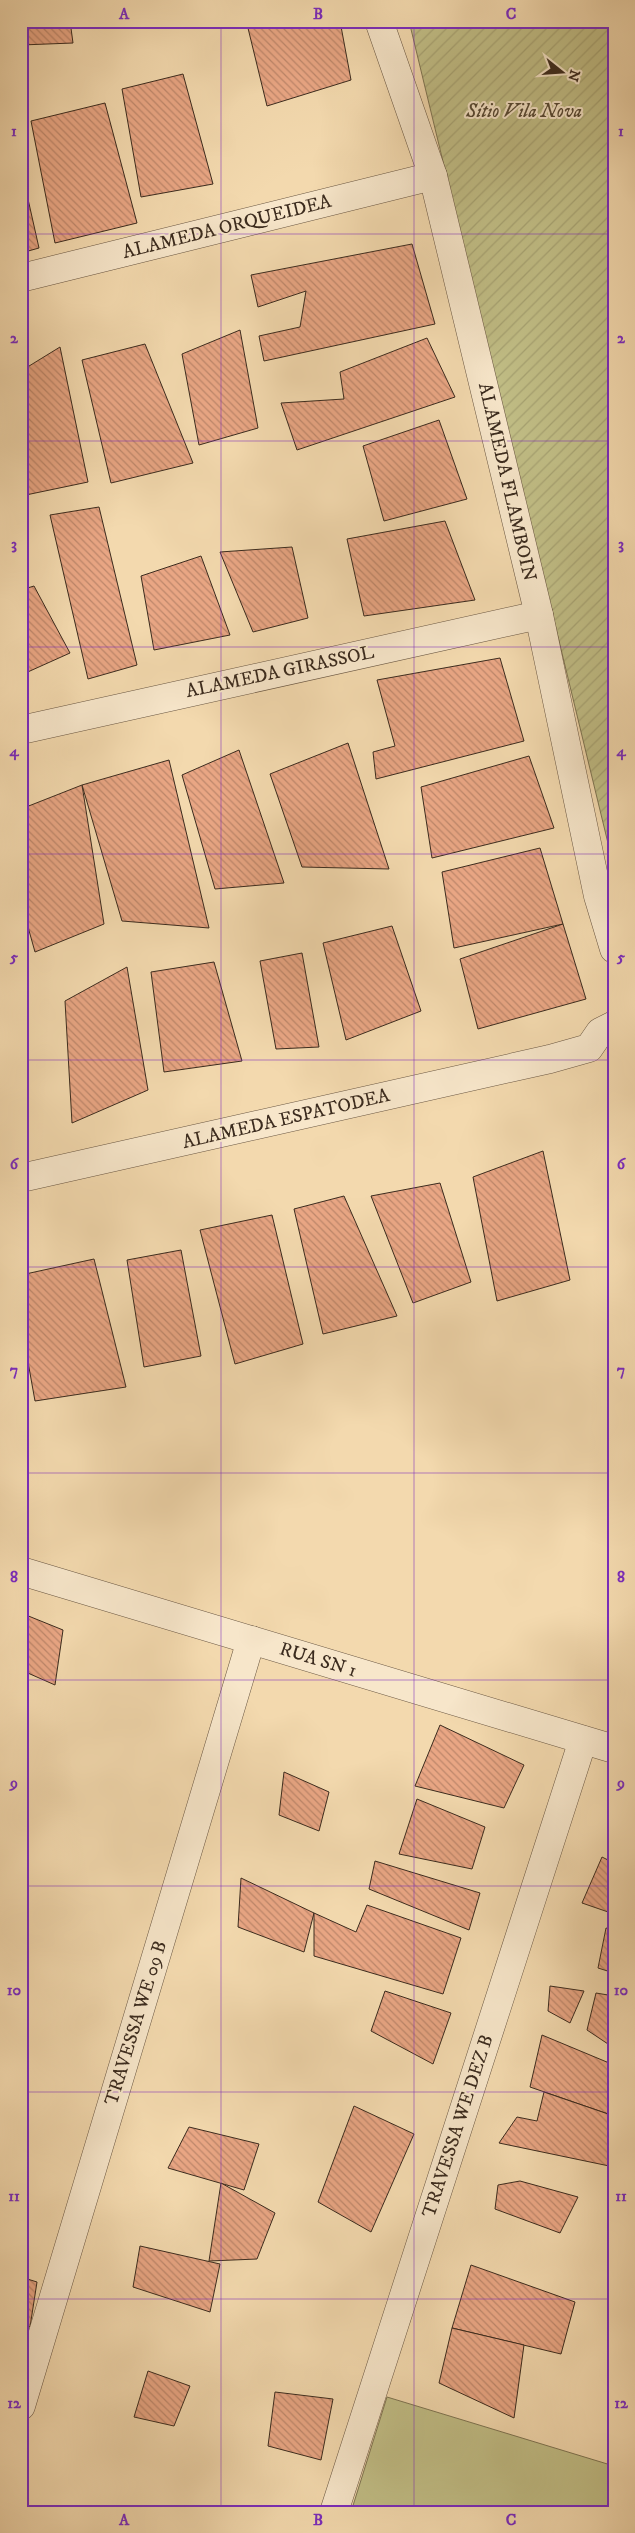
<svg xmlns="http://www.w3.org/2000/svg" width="635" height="2533" viewBox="0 0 635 2533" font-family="'IM FELL DW Pica',serif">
  <defs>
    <pattern id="garden-furrows" width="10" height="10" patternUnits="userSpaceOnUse" patternTransform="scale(1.25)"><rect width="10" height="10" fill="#c1be86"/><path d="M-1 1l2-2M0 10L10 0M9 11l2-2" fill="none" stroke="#a7a373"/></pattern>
    <pattern id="building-back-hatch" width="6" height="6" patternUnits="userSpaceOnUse" patternTransform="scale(1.25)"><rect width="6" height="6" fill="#e9a684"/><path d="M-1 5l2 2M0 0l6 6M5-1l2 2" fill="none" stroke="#be876b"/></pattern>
  </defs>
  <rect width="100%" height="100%" fill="#f3d9ae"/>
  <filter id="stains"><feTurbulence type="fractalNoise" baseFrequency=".004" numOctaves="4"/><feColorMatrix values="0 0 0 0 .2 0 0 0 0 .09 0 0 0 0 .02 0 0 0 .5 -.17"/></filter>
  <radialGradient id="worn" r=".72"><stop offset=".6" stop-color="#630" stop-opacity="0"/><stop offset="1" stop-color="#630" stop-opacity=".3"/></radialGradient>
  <!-- park -->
  <path fill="#c1be86" stroke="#7e7452" d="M 387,2397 L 614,2466 L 614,2512 L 351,2512 Z"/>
  <!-- garden -->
  <path fill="url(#garden-furrows)" stroke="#7e7452" d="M 409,21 L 614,21 L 614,868 Z"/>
  <!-- building -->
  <g fill="url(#building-back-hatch)" stroke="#3b2b1e">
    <path d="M 21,21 L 70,21 L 73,43 L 21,45 Z"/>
    <path d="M 92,21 L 110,21 L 93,28 Z"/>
    <path d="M 256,21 L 340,21 L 351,80 L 267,106 L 247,24 Z"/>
    <path d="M 183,74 L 213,184 L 141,197 L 122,89 Z"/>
    <path d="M 105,103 L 137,223 L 55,243 L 31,121 Z"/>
    <path d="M 21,168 L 39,248 L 21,253 Z"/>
    <path d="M 412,244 L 435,324 L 264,361 L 259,336 L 300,327 L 306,291 L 258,307 L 251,275 Z"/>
    <path d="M 240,330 L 258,428 L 199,445 L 182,354 Z"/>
    <path d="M 427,338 L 455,397 L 297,450 L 281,403 L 344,399 L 340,372 Z"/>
    <path d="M 145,344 L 193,463 L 111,483 L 82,360 Z"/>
    <path d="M 60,347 L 88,482 L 21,496 L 21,371 Z"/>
    <path d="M 439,420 L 467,499 L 384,521 L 363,446 Z"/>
    <path d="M 99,507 L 137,665 L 88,679 L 50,515 Z"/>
    <path d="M 445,521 L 475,600 L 364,616 L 347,539 Z"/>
    <path d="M 292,547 L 308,618 L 253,632 L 220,552 Z"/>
    <path d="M 201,556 L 230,635 L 154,650 L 141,576 Z"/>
    <path d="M 34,586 L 70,653 L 21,675 L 21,590 Z"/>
    <path d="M 500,658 L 524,741 L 376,779 L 373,752 L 395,746 L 377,680 Z"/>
    <path d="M 348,743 L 389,869 L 302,867 L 270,774 Z"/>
    <path d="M 239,750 L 284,883 L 215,889 L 182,775 Z"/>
    <path d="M 529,756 L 554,828 L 432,858 L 421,787 Z"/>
    <path d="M 169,760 L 209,928 L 122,921 L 82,785 Z"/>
    <path d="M 82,785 L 104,924 L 35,952 L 21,902 L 21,809 Z"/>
    <path d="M 540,848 L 563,924 L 454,948 L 442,872 Z"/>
    <path d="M 563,924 L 586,999 L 478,1029 L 460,959 Z"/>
    <path d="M 392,926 L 421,1011 L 346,1040 L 323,943 Z"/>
    <path d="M 302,953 L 319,1047 L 276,1049 L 260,961 Z"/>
    <path d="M 214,962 L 242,1061 L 164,1072 L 151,972 Z"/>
    <path d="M 127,967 L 148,1090 L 72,1123 L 65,1001 Z"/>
    <path d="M 543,1151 L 570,1280 L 497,1301 L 473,1177 Z"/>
    <path d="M 440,1183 L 471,1282 L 413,1303 L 371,1196 Z"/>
    <path d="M 344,1196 L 397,1316 L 323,1334 L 294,1209 Z"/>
    <path d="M 272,1215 L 303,1344 L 235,1364 L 200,1230 Z"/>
    <path d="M 181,1250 L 201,1356 L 144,1367 L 127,1260 Z"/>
    <path d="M 94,1259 L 126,1387 L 35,1401 L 21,1323 L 21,1275 Z"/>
    <path d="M 21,1613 L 63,1630 L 55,1685 L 21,1670 Z"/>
    <path d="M 440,1725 L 524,1765 L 504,1808 L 415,1786 Z"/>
    <path d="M 284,1772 L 329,1792 L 319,1831 L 279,1815 Z"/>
    <path d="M 417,1799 L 485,1827 L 472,1869 L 399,1854 Z"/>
    <path d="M 602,1857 L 614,1863 L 614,1914 L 582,1903 Z"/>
    <path d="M 375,1861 L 480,1893 L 469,1930 L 369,1889 Z"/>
    <path d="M 241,1878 L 314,1913 L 304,1952 L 238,1927 Z"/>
    <path d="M 367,1905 L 461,1938 L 443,1994 L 314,1956 L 314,1913 L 356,1932 Z"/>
    <path d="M 606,1928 L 614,1930 L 614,1973 L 598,1968 Z"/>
    <path d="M 550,1986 L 584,1991 L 570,2023 L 548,2011 Z"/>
    <path d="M 385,1991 L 451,2013 L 433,2064 L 371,2031 Z"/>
    <path d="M 596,1993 L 614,1996 L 614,2048 L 587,2030 Z"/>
    <path d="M 542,2035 L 614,2065 L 614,2116 L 530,2087 Z"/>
    <path d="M 544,2092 L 614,2116 L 614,2167 L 499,2143 L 517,2117 L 537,2121 Z"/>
    <path d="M 354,2106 L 414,2134 L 371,2232 L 318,2202 Z"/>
    <path d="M 189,2127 L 259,2144 L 244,2190 L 168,2168 Z"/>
    <path d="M 520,2181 L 578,2197 L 560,2233 L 495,2209 L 498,2185 Z"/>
    <path d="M 221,2183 L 275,2213 L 257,2259 L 209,2261 Z"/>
    <path d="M 140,2246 L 220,2264 L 210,2312 L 133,2287 Z"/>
    <path d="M 471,2265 L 575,2302 L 561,2354 L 452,2328 Z"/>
    <path d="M 21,2277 L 37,2282 L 30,2327 L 21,2322 Z"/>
    <path d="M 452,2328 L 524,2345 L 514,2418 L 439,2383 Z"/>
    <path d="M 148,2371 L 190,2386 L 174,2426 L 134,2417 Z"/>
    <path d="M 275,2392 L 333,2399 L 321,2460 L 268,2446 Z"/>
  </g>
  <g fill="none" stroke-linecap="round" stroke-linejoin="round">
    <defs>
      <g id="minor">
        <path d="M 379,21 L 433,176 L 539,615 L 598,896 L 614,949"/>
        <path d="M 21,278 L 433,176"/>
        <path d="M 21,730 L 539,615"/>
        <path d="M 21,1178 L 550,1059 L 589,1048 L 600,1032 L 614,1025"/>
        <path d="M 21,1571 L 614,1749"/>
        <path d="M 21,2406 L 251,1640"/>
        <path d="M 334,2512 L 583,1740"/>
      </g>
    </defs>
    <!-- minor casing -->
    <use href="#minor" stroke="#695642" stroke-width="29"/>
    <!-- minor -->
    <use href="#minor" stroke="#f7e6ca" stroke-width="28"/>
  </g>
  <!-- grid -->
  <path fill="none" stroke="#7b2cbf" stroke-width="1" stroke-opacity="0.55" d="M 221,21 L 221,2512M 414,21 L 414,2512M 21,234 L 614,234M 21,441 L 614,441M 21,647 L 614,647M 21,854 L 614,854M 21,1060 L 614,1060M 21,1267 L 614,1267M 21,1473 L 614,1473M 21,1680 L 614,1680M 21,1886 L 614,1886M 21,2092 L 614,2092M 21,2299 L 614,2299"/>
  <g text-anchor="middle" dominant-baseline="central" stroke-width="4" stroke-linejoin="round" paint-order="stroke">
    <!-- park labels -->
    <g font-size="19" font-style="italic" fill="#564833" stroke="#f7e6ca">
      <text x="524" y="111">Sítio Vila Nova</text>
    </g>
    <!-- street labels -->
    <g font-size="19" fill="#3b2b1e" stroke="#f7e6ca">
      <text transform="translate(227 227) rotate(-14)">ALAMEDA ORQUEIDEA</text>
      <text transform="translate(507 482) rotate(77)">ALAMEDA FLAMBOIN</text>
      <text transform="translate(280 672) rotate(-12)">ALAMEDA GIRASSOL</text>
      <text transform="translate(286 1119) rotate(-13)">ALAMEDA ESPATODEA</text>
      <text transform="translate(318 1660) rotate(17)">RUA SN 1</text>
      <text transform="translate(136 2023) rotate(-73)">TRAVESSA WE 09 B</text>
      <text transform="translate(458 2126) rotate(-72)">TRAVESSA WE DEZ B</text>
    </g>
  </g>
  <!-- margin -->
  <rect width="635" height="2533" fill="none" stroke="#f3d9ae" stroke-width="55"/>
  <!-- north arrow -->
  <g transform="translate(562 72) rotate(107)" stroke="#f7e6ca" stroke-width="4" paint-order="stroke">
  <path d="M0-4L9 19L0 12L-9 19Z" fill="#3b2b1e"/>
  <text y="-8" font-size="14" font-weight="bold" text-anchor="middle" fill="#3b2b1e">N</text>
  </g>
  <rect x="28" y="28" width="580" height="2478" fill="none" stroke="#7b2cbf" stroke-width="2"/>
  <g font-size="16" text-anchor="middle" font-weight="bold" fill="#7b2cbf">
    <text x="124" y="19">A</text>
    <text x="318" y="19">B</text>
    <text x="511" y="19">C</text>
    <text x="14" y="136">1</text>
    <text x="621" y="136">1</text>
    <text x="14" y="343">2</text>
    <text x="621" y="343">2</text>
    <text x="14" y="549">3</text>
    <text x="621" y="549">3</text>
    <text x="14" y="756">4</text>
    <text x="621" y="756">4</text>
    <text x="14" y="962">5</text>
    <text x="621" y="962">5</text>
    <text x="14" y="1169">6</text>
    <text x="621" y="1169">6</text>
    <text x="14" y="1375">7</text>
    <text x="621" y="1375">7</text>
    <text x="14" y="1582">8</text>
    <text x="621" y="1582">8</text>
    <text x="14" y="1788">9</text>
    <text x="621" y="1788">9</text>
    <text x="14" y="1995">10</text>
    <text x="621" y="1995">10</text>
    <text x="14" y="2201">11</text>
    <text x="621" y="2201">11</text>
    <text x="14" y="2408">12</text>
    <text x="621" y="2408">12</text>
    <text x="124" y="2525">A</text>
    <text x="318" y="2525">B</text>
    <text x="511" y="2525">C</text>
  </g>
  <rect width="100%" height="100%" filter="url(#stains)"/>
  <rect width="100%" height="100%" fill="url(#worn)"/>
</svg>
